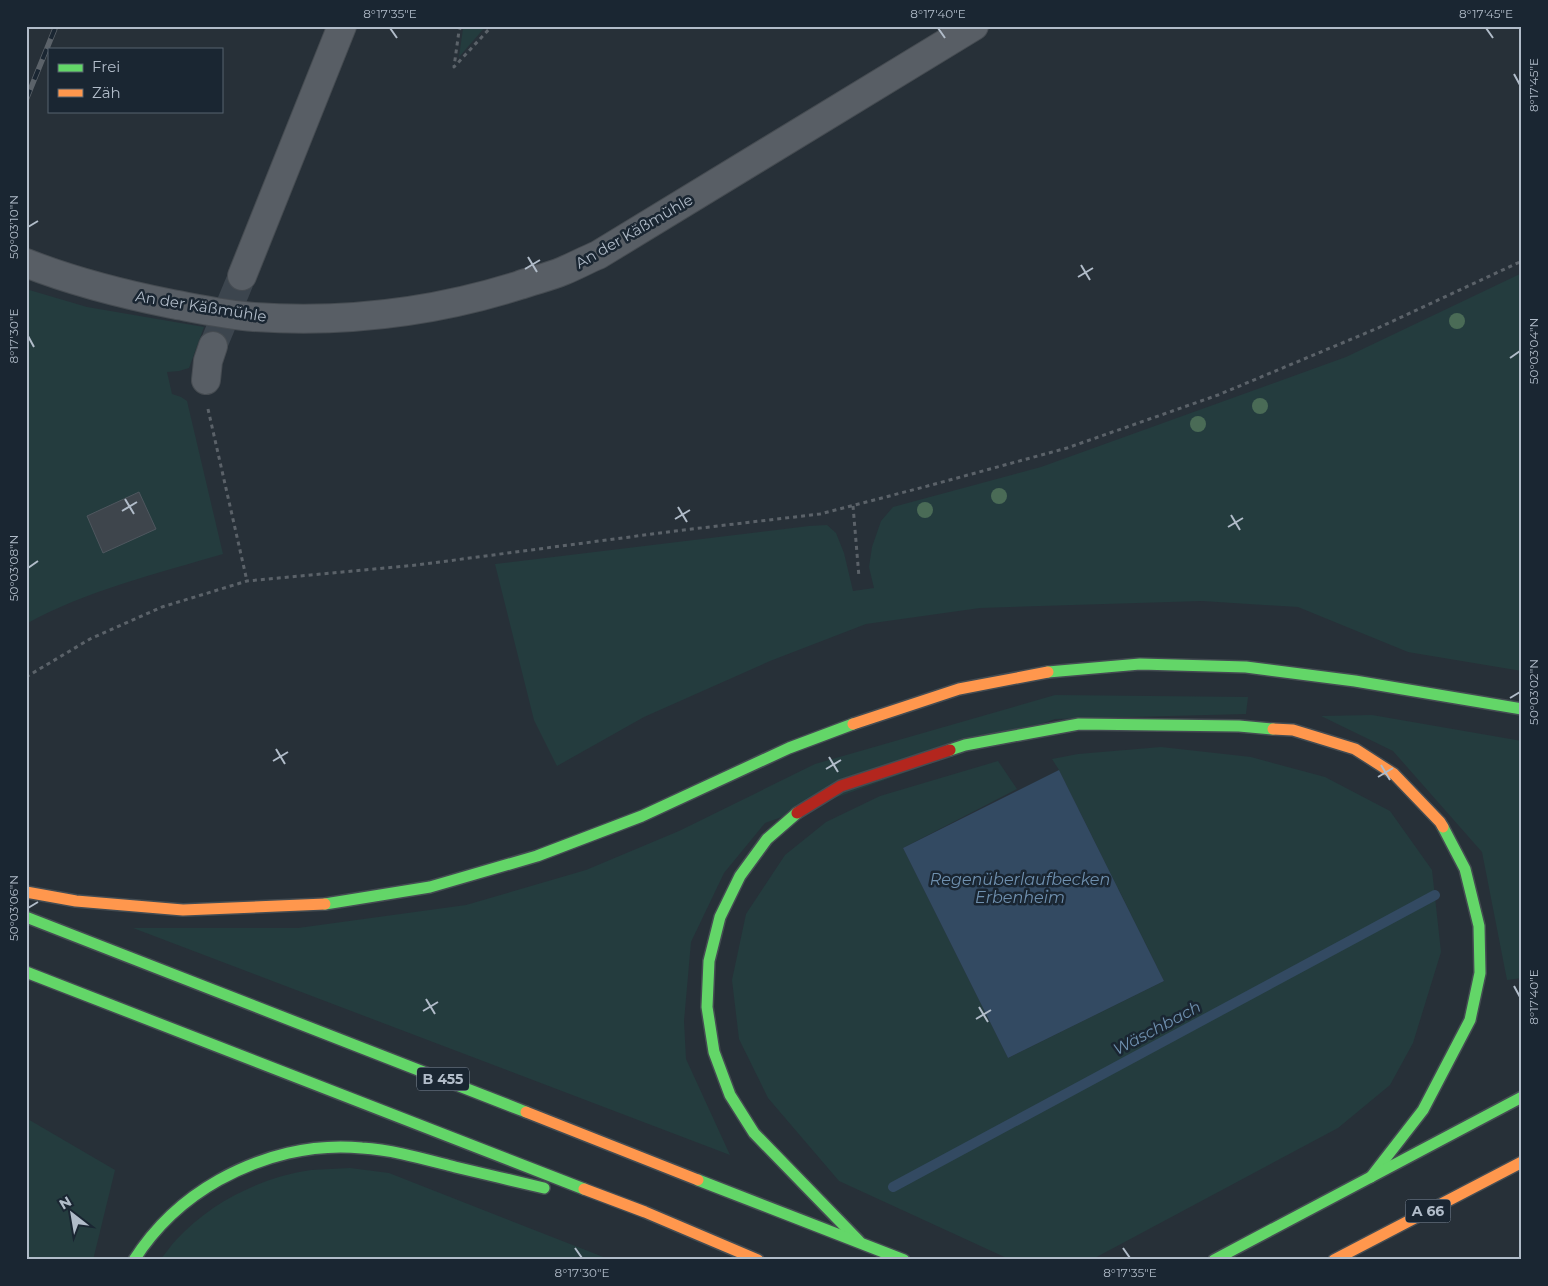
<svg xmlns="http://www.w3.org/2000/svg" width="1548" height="1286" viewBox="0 0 1548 1286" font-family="Montserrat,sans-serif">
  <rect width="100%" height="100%" fill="#273038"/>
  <!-- green -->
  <g fill="#243c3e">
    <path d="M 464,26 L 486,26 L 459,57 L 463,29 Z"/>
    <path d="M 1522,273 L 1522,671 L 1408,652 L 1298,607 L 1202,601 L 980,608 L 866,624 L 770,661 L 644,717 L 557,766 L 534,720 L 495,564 L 809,526 L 827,525 L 836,533 L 844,553 L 853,591 L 874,588 L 869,567 L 872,547 L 881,521 L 893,507 L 1041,467 L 1346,357 Z"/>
    <path d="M 26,289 L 87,307 L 204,327 L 189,368 L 179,371 L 167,372 L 172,394 L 181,397 L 187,401 L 223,554 C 159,573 85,591 26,624 Z"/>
    <path d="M 1055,695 L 1248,697 L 1246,714 L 1055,719 L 765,823 L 724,873 L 691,942 L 684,1021 L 686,1059 L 730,1155 L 133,928 L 298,928 L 466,905 L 586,870 L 679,831 L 815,764 Z"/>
    <path d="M 1372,715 L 1522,741 L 1522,978 L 1507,980 L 1482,852 L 1393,751 L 1321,716 Z"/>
    <path d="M 1161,747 L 1251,757 L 1325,777 L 1390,811 L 1432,870 L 1441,952 L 1413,1043 L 1390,1085 L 1338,1128 L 1091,1260 L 1011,1260 L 839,1181 L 768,1098 L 739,1039 L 732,980 L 746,914 L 785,855 L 826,822 L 880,796 L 998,761 L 1017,789 L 903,848 L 1008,1058 L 1164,981 L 1059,770 L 1052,759 L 1078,754 Z"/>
    <path d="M 26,1118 L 115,1170 L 93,1260 L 26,1260 Z"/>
    <path d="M 350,1168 L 389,1173 L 611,1260 L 160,1260 C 166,1253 171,1245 177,1239 C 211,1202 262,1177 311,1170 C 324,1169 337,1169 350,1168 Z"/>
  </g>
  <!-- water -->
  <path fill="#334a62" d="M 1059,770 L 1164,981 L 1008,1058 L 903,848 Z"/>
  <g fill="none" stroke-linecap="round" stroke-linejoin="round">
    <!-- stream -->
    <path stroke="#334a62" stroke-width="10" d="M 893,1187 L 1435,895"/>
  </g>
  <!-- building -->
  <path fill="#3e454c" stroke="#4f575f" d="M 139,492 L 156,529 L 103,553 L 87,516 Z"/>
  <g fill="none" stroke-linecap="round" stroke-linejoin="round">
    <!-- street-tunnel -->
    <path stroke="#3c454e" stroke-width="28" stroke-dasharray="28 14" stroke-linecap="butt" d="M 213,346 L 242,276"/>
    <defs>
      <g id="street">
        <path d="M 26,263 C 74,282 122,294 172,304 C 199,309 227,315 254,317 C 344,323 435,312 520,285 C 534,280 549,277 563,271 C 575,266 586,260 598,255 L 974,26"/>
        <path d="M 242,276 L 342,26"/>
        <path d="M 206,380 L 208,361 L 213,346"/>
      </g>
      <g id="fast">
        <path d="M 1048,672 L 1140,664 L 1246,667 L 1355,681 L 1522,709"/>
        <path d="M 950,750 L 965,745 L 1079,724 L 1239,726 L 1273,729"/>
        <path d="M 797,813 L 767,839 L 740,876 L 720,917 L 709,961 L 707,1007 L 714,1052 L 730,1095 L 754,1133 L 859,1241"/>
        <path d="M 325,904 L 430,887 L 537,856 L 642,816 L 789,748 L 853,724"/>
        <path d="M 26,917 L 526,1112"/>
        <path d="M 26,972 L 584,1189"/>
        <path d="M 1371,1177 L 1423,1110 L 1470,1020 L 1480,973 L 1479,926 L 1465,869 L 1443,827"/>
        <path d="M 698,1180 L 904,1260"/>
        <path d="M 134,1260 C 155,1227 185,1199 219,1180 C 262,1156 312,1143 362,1148 C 394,1150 424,1159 455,1167 C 485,1174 514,1181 544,1188"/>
        <path d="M 1214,1260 L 1522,1097"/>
      </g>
      <g id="slow">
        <path d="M 853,724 L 959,689 L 1048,672"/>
        <path d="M 1273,729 L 1293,730 L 1355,749 L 1394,774 L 1440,822 L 1443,827"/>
        <path d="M 26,892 L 76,901 L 183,910 L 325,904"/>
        <path d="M 526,1112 L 698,1180"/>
        <path d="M 584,1189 L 645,1212 L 758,1260"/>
        <path d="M 1334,1260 L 1522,1162"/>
      </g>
      <path id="jam" d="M 797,813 L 841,786 L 950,750"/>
    </defs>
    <!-- street casing -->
    <use href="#street" stroke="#464c52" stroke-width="30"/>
    <!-- fast casing -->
    <use href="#fast" stroke="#444c52" stroke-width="14"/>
    <!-- slow casing -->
    <use href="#slow" stroke="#444c52" stroke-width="14"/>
    <!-- jam casing -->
    <use href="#jam" stroke="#444c52" stroke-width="14"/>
    <!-- path -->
    <g stroke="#5b6269" stroke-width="3" stroke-dasharray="4 4" stroke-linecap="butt">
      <path d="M 461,26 L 459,31 L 454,67 L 492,26"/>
      <path d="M 208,409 L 247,581"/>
      <path d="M 853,506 L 859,577"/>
      <path d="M 26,677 L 90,639 L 162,607 L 247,581 L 417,565 L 675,531 L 820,514 L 924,487 L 1067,448 L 1218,395 L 1378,328 L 1522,261"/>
    </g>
    <!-- street -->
    <use href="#street" stroke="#585e65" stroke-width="28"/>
    <!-- fast -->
    <use href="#fast" stroke="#63d668" stroke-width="11"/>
    <!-- slow -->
    <use href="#slow" stroke="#ff974d" stroke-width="11"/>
    <!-- jam -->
    <use href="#jam" stroke="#b3261e" stroke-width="11"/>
    <defs>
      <path id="rail" d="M 26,100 L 56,26"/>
    </defs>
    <!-- rail casing -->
    <use href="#rail" stroke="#5b6269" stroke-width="5.5"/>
    <!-- rail -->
    <use href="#rail" stroke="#1a2632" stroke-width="4" stroke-dasharray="11" stroke-linecap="butt"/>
  </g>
  <!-- trees -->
  <g fill="#4a6b56">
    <circle cx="1457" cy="321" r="8"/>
    <circle cx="1260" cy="406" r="8"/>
    <circle cx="1198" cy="424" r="8"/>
    <circle cx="999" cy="496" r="8"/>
    <circle cx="925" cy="510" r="8"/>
  </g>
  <!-- ticks -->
  <path fill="none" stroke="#b1bcc9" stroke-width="2" d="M 390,28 L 397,38M 938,28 L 945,38M 1486,28 L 1493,38M 1514,74 L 1520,85M 28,227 L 38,221M 528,257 L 537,272M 1081,265 L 1090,280M 525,269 L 540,260M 1078,277 L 1093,268M 28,336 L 34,347M 1510,358 L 1520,351M 125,499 L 134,514M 678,507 L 687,522M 122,511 L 137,502M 1231,515 L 1240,530M 675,519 L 690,510M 1228,527 L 1243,518M 28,568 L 38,561M 1510,698 L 1520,692M 276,749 L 285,764M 829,757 L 838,772M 273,761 L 288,752M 1381,765 L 1390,780M 826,769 L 841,760M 1378,777 L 1393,768M 28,908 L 38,902M 1514,986 L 1520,997M 426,999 L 435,1014M 979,1007 L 988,1022M 423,1011 L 438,1002M 976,1019 L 991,1010M 575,1248 L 582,1258M 1123,1248 L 1130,1258"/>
  <g text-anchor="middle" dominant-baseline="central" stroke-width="5" stroke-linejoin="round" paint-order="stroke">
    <!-- shield labels -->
    <g fill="#1a2632" stroke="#848f9c" stroke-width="1">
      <rect x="417" y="1067.5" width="52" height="23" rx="4"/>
      <rect x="1405.5" y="1199.5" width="45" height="23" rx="4"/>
    </g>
    <g font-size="14" font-weight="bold" fill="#b1bcc9">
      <text x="443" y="1079">B 455</text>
      <text x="1428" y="1211">A 66</text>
    </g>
    <!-- street labels -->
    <g font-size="15" fill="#b1bcc9" stroke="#1a2632">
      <text transform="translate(634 231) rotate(-30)">An der Käßmühle</text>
      <text transform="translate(201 306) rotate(9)">An der Käßmühle</text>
    </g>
    <!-- water labels -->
    <g font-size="16" font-style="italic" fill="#6f90af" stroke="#1a2632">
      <text x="1020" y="879">Regenüberlaufbecken<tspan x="1020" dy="18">Erbenheim</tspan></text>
      <text transform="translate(1157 1028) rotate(-28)">Wäschbach</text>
    </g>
  </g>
  <!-- border -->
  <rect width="1548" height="1286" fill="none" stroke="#1a2632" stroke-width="55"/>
  <!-- legend -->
  <rect x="48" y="48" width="175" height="65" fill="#1a2632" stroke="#56626e"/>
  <rect x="58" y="64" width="25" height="8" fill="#63d668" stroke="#56626e"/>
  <text x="92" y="72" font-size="15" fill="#b1bcc9">Frei</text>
  <rect x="58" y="89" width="25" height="8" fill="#ff974d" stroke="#56626e"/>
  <text x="92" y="98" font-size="15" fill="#b1bcc9">Zäh</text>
  <!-- north arrow -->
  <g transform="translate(72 1214) rotate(329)" stroke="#1a2632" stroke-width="4" paint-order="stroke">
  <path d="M0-4L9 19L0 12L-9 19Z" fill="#b1bcc9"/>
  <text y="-8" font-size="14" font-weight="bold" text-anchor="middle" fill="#b1bcc9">N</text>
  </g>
  <rect x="28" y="28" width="1492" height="1230" fill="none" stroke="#b1bcc9" stroke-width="2"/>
  <g font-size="12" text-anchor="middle" fill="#b1bcc9">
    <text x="390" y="18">8°17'35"E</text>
    <text x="938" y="18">8°17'40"E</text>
    <text x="1486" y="18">8°17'45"E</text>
    <text transform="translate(1534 85) rotate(-90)" y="4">8°17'45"E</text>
    <text transform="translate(14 227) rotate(-90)" y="4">50°03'10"N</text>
    <text transform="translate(14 336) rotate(-90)" y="4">8°17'30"E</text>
    <text transform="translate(1534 351) rotate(-90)" y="4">50°03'04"N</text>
    <text transform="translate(14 568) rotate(-90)" y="4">50°03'08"N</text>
    <text transform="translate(1534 692) rotate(-90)" y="4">50°03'02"N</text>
    <text transform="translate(14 908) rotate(-90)" y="4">50°03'06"N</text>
    <text transform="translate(1534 997) rotate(-90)" y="4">8°17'40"E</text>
    <text x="582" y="1277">8°17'30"E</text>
    <text x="1130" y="1277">8°17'35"E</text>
  </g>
</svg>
